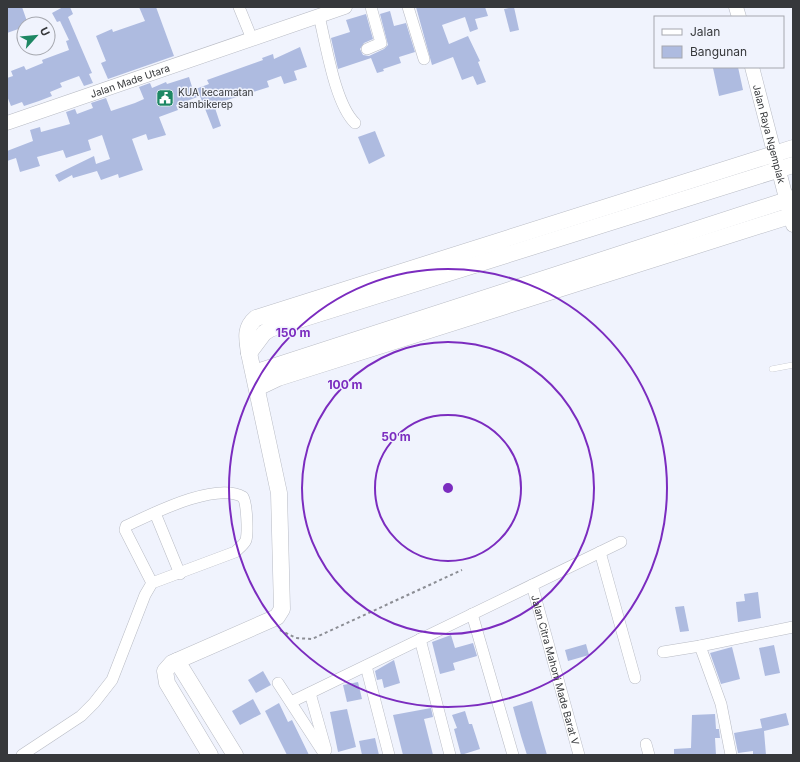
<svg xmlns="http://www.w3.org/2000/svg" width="800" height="762" viewBox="0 0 800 762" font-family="Inter,sans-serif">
  <rect width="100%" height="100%" fill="#f0f3fd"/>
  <!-- building -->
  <g fill="#aebbe0">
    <path d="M 7,7 L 22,7 L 28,24 L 24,24 L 24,27 L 7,33 Z"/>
    <path d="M 63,7 L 70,7 L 73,14 L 68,17 L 92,73 L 89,74 L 93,83 L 84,86 L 79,76 L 60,83 L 62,87 L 50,92 L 52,96 L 39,101 L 24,106 L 22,102 L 11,106 L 7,96 L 7,78 L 13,76 L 11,71 L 24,66 L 26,70 L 43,63 L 42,60 L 69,50 L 66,41 L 69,40 L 60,21 L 57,22 L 52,13 Z"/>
    <path d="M 139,7 L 156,7 L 174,56 L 108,79 L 101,63 L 106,61 L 96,36 L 112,29 L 113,32 L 145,21 Z"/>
    <path d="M 416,7 L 485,7 L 488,16 L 475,19 L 478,29 L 470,32 L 465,17 L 442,25 L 449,44 L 468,36 L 480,61 L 478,62 L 486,82 L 477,85 L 473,76 L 462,80 L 453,57 L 432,65 Z"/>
    <path d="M 514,7 L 519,30 L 510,32 L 504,9 Z"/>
    <path d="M 390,11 L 394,26 L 406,23 L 415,52 L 399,57 L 401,63 L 383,69 L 384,71 L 377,73 L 371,58 L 338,69 L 331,38 L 350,32 L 346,20 L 366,14 L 373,39 L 364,43 L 360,49 L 363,55 L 369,56 L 384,49 L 388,45 L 380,14 Z"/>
    <path d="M 300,47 L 307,67 L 294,71 L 297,80 L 284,84 L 281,76 L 267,81 L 269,87 L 224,101 L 225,105 L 215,108 L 221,126 L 213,129 L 200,96 L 176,105 L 178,110 L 159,117 L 166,135 L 148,140 L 146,134 L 132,139 L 143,170 L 119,178 L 118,174 L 101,180 L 97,171 L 73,178 L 72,175 L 59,182 L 55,175 L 94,156 L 96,164 L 110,159 L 102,135 L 88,140 L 91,150 L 66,158 L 63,150 L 37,157 L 40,166 L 20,172 L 16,158 L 7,161 L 7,151 L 33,141 L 30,130 L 40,127 L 41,132 L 70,124 L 66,112 L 75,109 L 77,114 L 93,108 L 91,103 L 106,98 L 111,111 L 135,103 L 144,99 L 139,87 L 150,83 L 152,88 L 166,82 L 167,84 L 189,77 L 193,90 L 209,84 L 207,80 L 263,60 L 262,58 L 273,54 L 274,59 Z"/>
    <path d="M 722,67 L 738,67 L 743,90 L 719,96 L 713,68 Z"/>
    <path d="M 375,131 L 385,156 L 369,164 L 358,137 Z"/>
    <path d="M 758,592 L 761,618 L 738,622 L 736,602 L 745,601 L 744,594 Z"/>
    <path d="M 684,606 L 689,631 L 680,632 L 675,607 Z"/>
    <path d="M 451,635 L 455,648 L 473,643 L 477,656 L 453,663 L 455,670 L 440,674 L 432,642 Z"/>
    <path d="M 586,644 L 589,655 L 568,661 L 565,650 Z"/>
    <path d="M 774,645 L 780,673 L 765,676 L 759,648 Z"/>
    <path d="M 732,647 L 740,679 L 721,684 L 710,653 Z"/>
    <path d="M 394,660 L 400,683 L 384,688 L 382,679 L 377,680 L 375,671 Z"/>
    <path d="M 263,671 L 271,685 L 256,693 L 248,680 Z"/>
    <path d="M 358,682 L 362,699 L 347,702 L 343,685 Z"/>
    <path d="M 253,699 L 261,714 L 240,725 L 232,711 Z"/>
    <path d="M 532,701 L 539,727 L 547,755 L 527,755 L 521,736 L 513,707 Z"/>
    <path d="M 279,703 L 288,722 L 292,720 L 309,755 L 287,755 L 265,711 Z"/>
    <path d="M 431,708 L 433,717 L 424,719 L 433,755 L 403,755 L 393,715 Z"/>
    <path d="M 347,709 L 356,747 L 338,752 L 330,712 Z"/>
    <path d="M 465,711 L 469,724 L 472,724 L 480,749 L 461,755 L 454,729 L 457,728 L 452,715 Z"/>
    <path d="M 786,713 L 789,725 L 764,731 L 766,755 L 753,755 L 753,751 L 738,753 L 734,733 L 762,728 L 760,719 Z"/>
    <path d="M 715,714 L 716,729 L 719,729 L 720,738 L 715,738 L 716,755 L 674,755 L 674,749 L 691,748 L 692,715 Z"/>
    <path d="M 375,738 L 379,755 L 362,755 L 359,741 Z"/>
  </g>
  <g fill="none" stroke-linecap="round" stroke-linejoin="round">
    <defs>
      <path id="service" d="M 772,369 L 793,365"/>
      <g id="minor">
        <path d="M 239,7 L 252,39"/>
        <path d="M 408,7 L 424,59"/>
        <path d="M 319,16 C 326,44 335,104 355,123"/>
        <path d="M 367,49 L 381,43 L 371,7"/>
        <path d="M 155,513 L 180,574"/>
        <path d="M 600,552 L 635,678"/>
        <path id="s1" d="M 532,585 L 579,755"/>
        <path d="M 472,614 L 513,755"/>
        <path d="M 420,639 L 450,755"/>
        <path d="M 700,646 L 721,704 L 731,755"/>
        <path d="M 663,652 L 700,646 L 793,627"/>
        <path d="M 366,666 L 389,755"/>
        <path d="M 278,683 L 325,755"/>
        <path d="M 310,693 L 326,750"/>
        <path d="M 291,702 L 621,542"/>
        <path d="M 646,744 L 649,755"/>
        <path d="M 22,755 L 81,716 L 94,703 L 112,680 L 145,595 L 152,583 L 235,552 C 238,549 244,545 246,540 C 248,532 247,504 243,497 C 216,481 152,514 126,526 L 125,530 L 152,583"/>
      </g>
      <g id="tertiary">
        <path d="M 736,7 L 739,17"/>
        <path id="s2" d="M 752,67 L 793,225"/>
        <path id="s3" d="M 7,123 L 345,7"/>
      </g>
      <g id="secondary">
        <path d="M 249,353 L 264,333 L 270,329 L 793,165"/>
        <path d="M 254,373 L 793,198"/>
        <path d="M 257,388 L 278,378 L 793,215"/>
        <path d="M 177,661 L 235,755"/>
        <path d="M 210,755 L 167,683 L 165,671 L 172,663 L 277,617 L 282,609 L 279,493 L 249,353 C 247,339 244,328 256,318 L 793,148"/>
      </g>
    </defs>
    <!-- service casing -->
    <use href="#service" stroke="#b8bbc4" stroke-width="6"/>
    <!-- minor casing -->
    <use href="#minor" stroke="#b8bbc4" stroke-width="12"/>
    <!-- tertiary casing -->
    <use href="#tertiary" stroke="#b8bbc4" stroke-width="15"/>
    <!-- secondary casing -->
    <use href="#secondary" stroke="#b8bbc4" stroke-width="17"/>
    <!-- path -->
    <path stroke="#8c8e95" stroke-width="2" stroke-dasharray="3 3" stroke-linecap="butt" d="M 280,630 L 296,638 L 312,639 L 462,570"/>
    <!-- service -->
    <use href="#service" stroke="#fff" stroke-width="5.5"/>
    <!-- minor -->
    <use href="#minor" stroke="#fff" stroke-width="11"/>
    <!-- tertiary -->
    <use href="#tertiary" stroke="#fff" stroke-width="14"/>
    <!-- secondary -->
    <use href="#secondary" stroke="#fff" stroke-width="16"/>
  </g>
  <!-- distance rings -->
  <g fill="none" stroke="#7b2cbf" stroke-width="2">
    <circle cx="448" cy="488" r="73"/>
    <circle cx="448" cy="488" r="146"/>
    <circle cx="448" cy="488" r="219"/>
  </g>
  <!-- icons -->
  <defs>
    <symbol id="civic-square" viewBox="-11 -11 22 22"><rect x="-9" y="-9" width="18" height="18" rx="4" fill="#1d8763" stroke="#f0f3fd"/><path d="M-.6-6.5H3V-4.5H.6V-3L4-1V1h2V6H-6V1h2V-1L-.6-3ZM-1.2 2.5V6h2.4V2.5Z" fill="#fff"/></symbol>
  </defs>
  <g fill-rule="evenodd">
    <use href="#civic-square" x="155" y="88" width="20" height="20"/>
  </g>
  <g text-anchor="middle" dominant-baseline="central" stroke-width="3" stroke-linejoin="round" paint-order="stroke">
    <!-- street labels -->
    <g font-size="10" fill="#36383b" stroke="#f0f3fd">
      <text stroke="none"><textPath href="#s3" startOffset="130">Jalan Made Utara</textPath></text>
      <text stroke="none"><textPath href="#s2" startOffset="69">Jalan Raya Ngemplak</textPath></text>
      <text stroke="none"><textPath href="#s1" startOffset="88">Jalan Citra Mahoni Made Barat V</textPath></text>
    </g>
    <!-- poi labels -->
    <g font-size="10" fill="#36383b" stroke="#f0f3fd" text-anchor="start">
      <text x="178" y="92">KUA kecamatan<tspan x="178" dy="12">sambikerep</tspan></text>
    </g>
  </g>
  <circle cx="448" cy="488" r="6" fill="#7b2cbf" stroke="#f0f3fd" stroke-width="2"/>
  <g font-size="12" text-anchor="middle" font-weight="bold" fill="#7b2cbf" stroke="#f0f3fd" stroke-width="3" stroke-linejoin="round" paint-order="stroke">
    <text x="293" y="337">150 m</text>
    <text x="345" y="389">100 m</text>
    <text x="396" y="441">50 m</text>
  </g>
  <!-- border -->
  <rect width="800" height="762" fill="none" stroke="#36383b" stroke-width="16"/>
  <!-- legend -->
  <rect x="654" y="16" width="130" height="52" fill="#f0f3fd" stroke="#a6a8af"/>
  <rect x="662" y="29" width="20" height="6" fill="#ffffff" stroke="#a6a8af"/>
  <text x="690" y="36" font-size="12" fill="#36383b">Jalan</text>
  <rect x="662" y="46" width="20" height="12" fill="#aebbe0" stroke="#a6a8af"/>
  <text x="690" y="56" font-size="12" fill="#36383b">Bangunan</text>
  <!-- north arrow -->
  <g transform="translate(36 36) rotate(63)"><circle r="19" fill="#f0f3fd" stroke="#a6a8af"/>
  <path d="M0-3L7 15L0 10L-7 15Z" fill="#1d8763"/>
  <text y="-6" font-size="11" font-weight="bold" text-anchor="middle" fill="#36383b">U</text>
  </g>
</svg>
